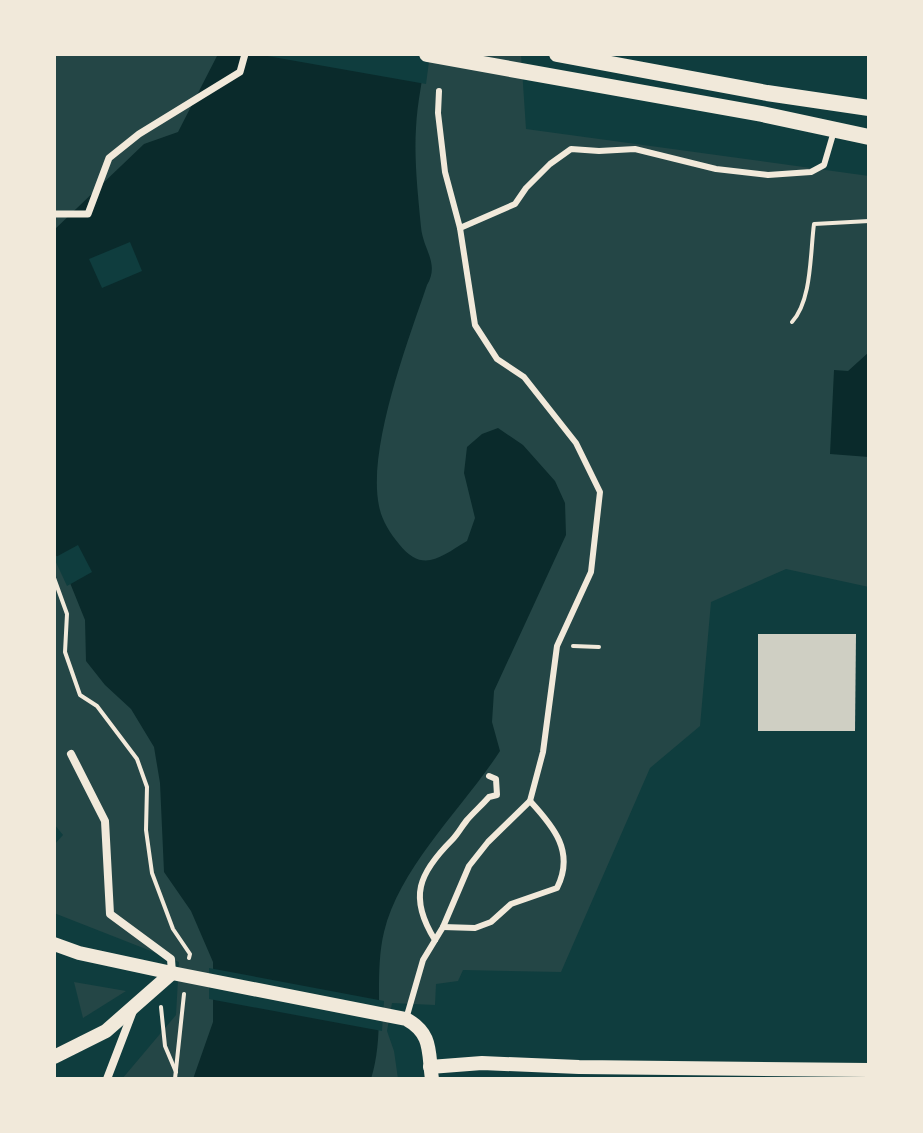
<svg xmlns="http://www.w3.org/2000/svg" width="923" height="1133" viewBox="0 0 923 1133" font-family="'DejaVu Sans',sans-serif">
  <rect width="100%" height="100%" fill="#0f3d3e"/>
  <!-- green -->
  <g fill="#244646">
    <path d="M 54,54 L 521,54 L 526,129 L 869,176 L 869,587 L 786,569 L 711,602 L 700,726 L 650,768 L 561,972 L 463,970 L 458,981 L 436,984 L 435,1005 L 392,1003 L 387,1031 L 394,1051 L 398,1079 L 122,1079 L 176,1015 L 179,962 L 54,913 L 54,845 L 63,835 L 54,824 Z"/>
    <path d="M 74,982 L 126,991 L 83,1018 Z"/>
  </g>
  <!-- water -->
  <g fill="#0a2a2b">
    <path d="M 218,54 L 426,54 C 423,78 417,103 416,128 C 414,160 418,195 421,227 C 423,250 440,263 427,285 C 408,341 367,449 379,506 C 382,521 390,533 399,544 C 423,574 440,557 467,541 L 475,518 L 464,473 L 467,447 L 482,434 L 498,428 L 523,445 L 555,481 L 565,503 L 566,535 L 494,691 L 492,722 L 500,751 C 463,808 400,866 384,932 C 373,978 386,1031 371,1079 L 193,1079 L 213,1022 L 213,962 L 191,911 L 164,872 L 160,783 L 154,747 L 131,709 L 105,685 L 86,661 L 85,620 L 66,573 L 54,552 L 54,230 L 144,144 L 178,132 Z"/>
    <path d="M 869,352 L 869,457 L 830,454 L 834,370 L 848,371 Z"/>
  </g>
  <!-- pier -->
  <g fill="#0f3d3e">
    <path d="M 256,54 L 430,54 L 426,84 Z"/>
    <path d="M 130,242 L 142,271 L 102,288 L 89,259 Z"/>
    <path d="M 78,545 L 92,572 L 67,586 L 54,558 Z"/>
    <path d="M 209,968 L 384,1001 L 382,1031 L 209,999 Z"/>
  </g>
  <!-- building -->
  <path fill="#cfcfc3" d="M 758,634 L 856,634 L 855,731 L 758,731 Z"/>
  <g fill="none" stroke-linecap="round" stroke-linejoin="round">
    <!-- path -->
    <g stroke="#f1e9da" stroke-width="4">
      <path d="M 792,322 C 812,300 810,254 814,224 L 869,221"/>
      <path d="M 54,578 L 67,614 L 65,652 L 80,695 L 97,706 L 137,759 L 147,787 L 146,830 L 152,873 L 173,929 L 190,954 L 189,958"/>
      <path d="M 573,646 L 599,647"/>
      <path d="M 161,1007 L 165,1046 L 176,1072"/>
      <path d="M 175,1079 L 184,994"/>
    </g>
    <!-- service -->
    <g stroke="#f1e9da" stroke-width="6">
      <path d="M 460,228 L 515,204 L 526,188 L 550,164 L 571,149 L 599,151 L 635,149 L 716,169 L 768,175 L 811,172 L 824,165 L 834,131"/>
      <path d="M 443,927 L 475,928 L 491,922 L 511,904 L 557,888 C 575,852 554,827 530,801"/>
      <path d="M 435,940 C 408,897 419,873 452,840 C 458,834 462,826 467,820 C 474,812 482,805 489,797 L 497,795 L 496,779 L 489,776"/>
      <path d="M 406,1019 L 423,960 L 443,927 L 469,866 L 488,842 L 530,801 L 543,752 L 557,646 L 591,572 L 600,492 L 576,443 L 524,377 L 497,359 L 475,325 L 460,228 L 445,172 L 438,113 L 439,91"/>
    </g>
    <!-- pedestrian -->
    <path stroke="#f1e9da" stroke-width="7" d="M 54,214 L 88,214 L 109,158 L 139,134 L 240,72 L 245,54"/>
    <!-- minor -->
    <g stroke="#f1e9da" stroke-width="8">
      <path d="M 71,754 L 105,821 L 110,914 L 171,959 L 172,973"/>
      <path d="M 107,1079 L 133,1011"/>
    </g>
    <!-- tertiary -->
    <g stroke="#f1e9da" stroke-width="14">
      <path d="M 54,944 L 79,953 L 172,973 L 406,1019 C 433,1034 428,1052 432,1079"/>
      <path d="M 54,1057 L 106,1031 L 172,973"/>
      <path d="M 430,1067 L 482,1063 L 579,1067 L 869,1070"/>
    </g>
    <!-- secondary -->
    <g stroke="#f1e9da" stroke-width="16">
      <path d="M 427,54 L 762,114 L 869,137"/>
      <path d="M 557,54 L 767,93 L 869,108"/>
    </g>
  </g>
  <!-- border -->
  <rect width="923" height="1133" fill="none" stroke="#f1e9da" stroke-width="112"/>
</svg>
